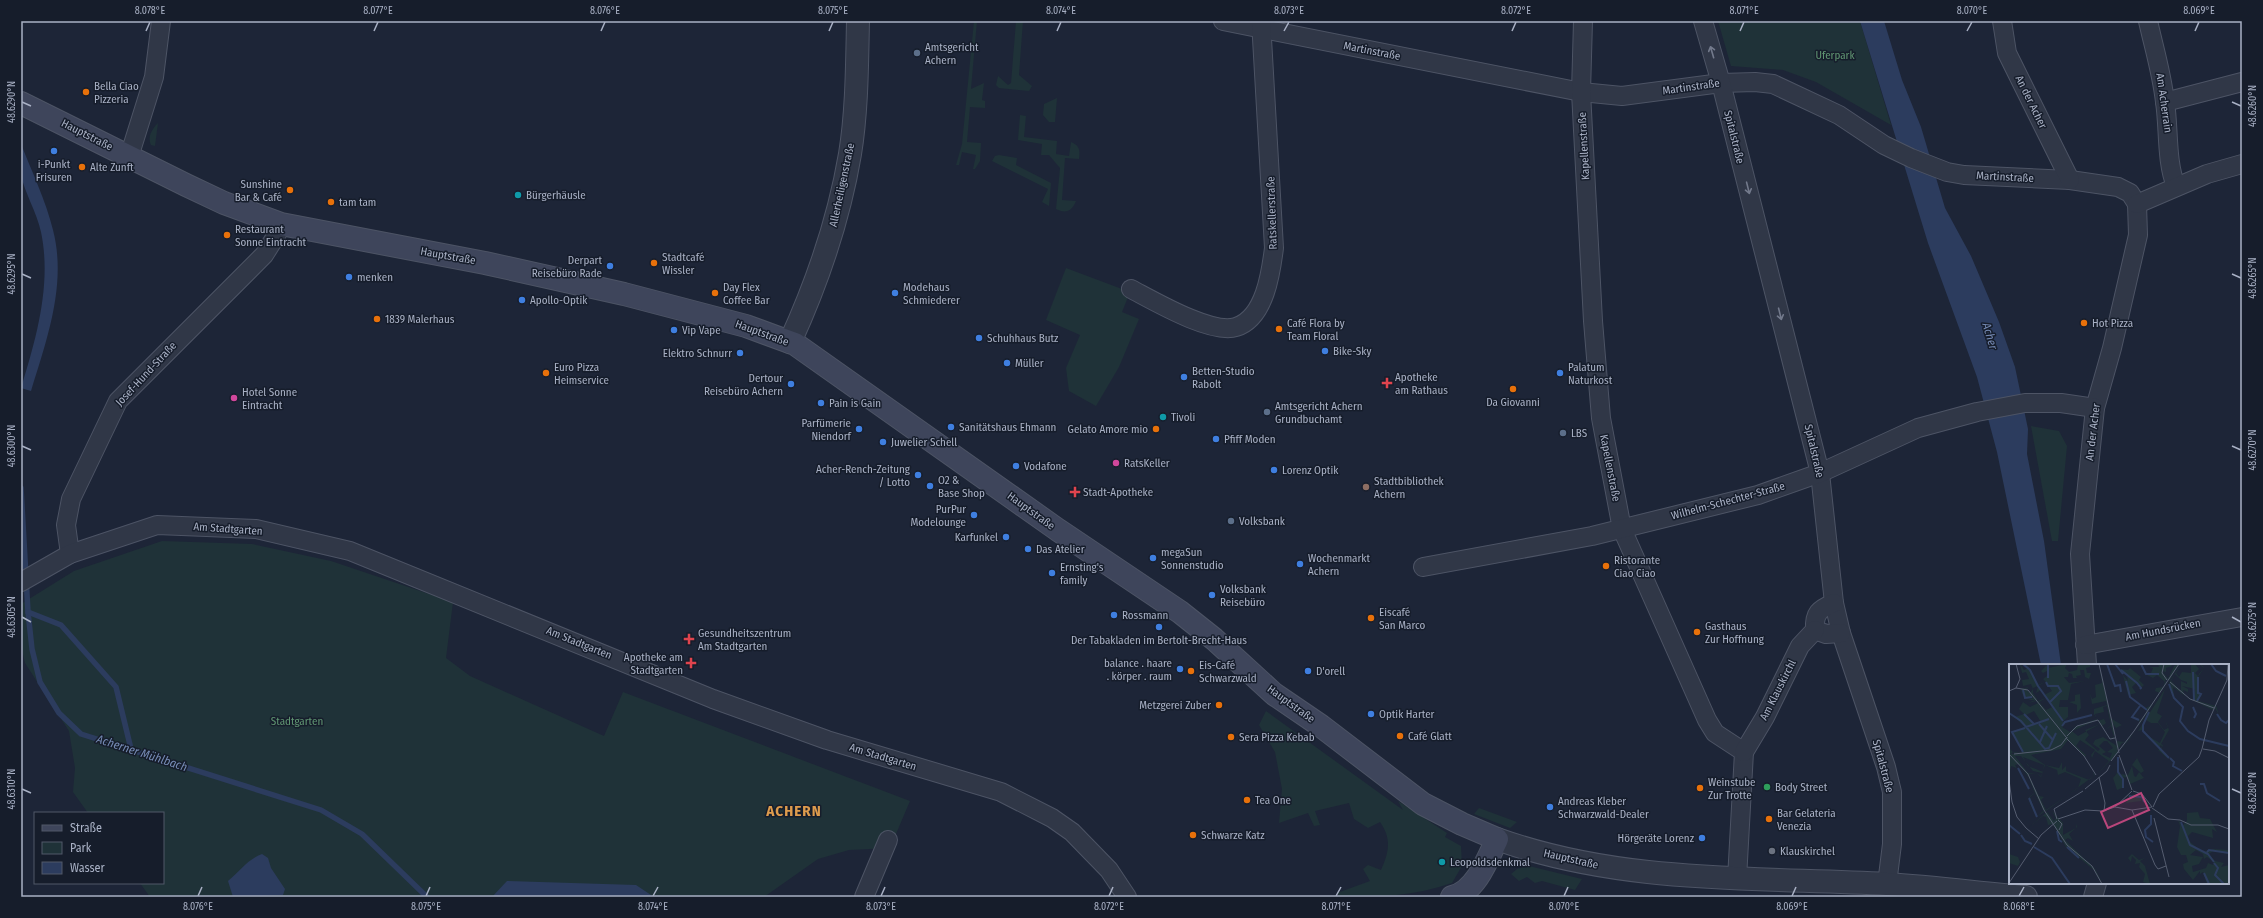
<svg xmlns="http://www.w3.org/2000/svg" width="2263" height="918" viewBox="0 0 2263 918" font-family="'Fira Sans Condensed',sans-serif">
  <rect width="100%" height="100%" fill="#1d2537"/>
  <!-- green -->
  <g fill="#1f3238">
    <path d="M 974,21 L 977,21 L 971,89 L 984,83 L 982,100 L 985,101 L 985,108 L 970,107 L 967,142 L 981,143 L 980,161 L 975,169 L 973,169 L 976,155 L 962,152 L 959,165 L 956,165 L 962,144 Z"/>
    <path d="M 1016,21 L 1023,21 L 1019,75 L 1032,86 L 1029,91 L 999,88 L 996,85 L 998,76 L 1008,85 L 1011,83 Z"/>
    <path d="M 1718,21 L 1860,21 L 1891,125 L 1816,82 L 1783,70 L 1731,66 Z"/>
    <path d="M 1057,98 L 1055,122 L 1049,122 L 1043,115 L 1044,104 Z"/>
    <path d="M 1020,115 L 1026,116 L 1024,137 L 1057,141 L 1056,154 L 1069,156 L 1071,142 C 1080,146 1080,150 1079,159 L 1065,158 L 1062,200 L 1076,201 C 1072,211 1066,214 1056,209 L 1060,168 L 1049,155 L 1041,155 L 1042,144 L 1018,140 Z"/>
    <path d="M 158,123 L 155,146 L 151,145 C 147,137 152,129 158,123 Z"/>
    <path d="M 999,155 L 1017,158 L 1016,165 L 1051,183 L 1049,206 L 1042,202 L 1048,189 L 992,161 L 995,156 Z"/>
    <path d="M 1066,268 L 1130,292 L 1122,312 L 1139,319 L 1119,367 L 1096,406 L 1069,391 L 1066,368 L 1080,335 L 1046,320 Z"/>
    <path d="M 2031,426 L 2059,431 L 2067,446 L 2058,541 L 2052,541 Z"/>
    <path d="M 162,541 L 252,544 L 331,561 L 453,602 L 446,658 L 470,676 L 604,736 L 623,692 L 910,801 L 890,848 L 849,850 L 818,859 L 764,897 L 150,897 L 140,883 L 163,883 L 163,813 L 88,813 L 73,792 L 75,768 L 69,731 L 25,663 L 21,646 L 21,604 L 74,571 Z"/>
    <path d="M 1266,711 L 1403,810 L 1398,801 L 1447,833 L 1445,837 L 1461,846 L 1462,866 L 1452,883 C 1415,896 1378,897 1340,897 L 1337,893 L 1370,881 L 1363,869 L 1368,865 L 1381,870 C 1389,852 1392,839 1380,822 L 1368,828 L 1354,819 L 1349,803 L 1315,811 L 1320,825 L 1314,826 L 1308,813 L 1279,823 L 1282,789 L 1275,752 L 1259,725 Z"/>
    <path d="M 1479,808 L 1517,822 L 1510,828 L 1474,814 Z"/>
    <path d="M 1529,866 L 1582,879 L 1575,890 L 1542,881 L 1535,883 L 1527,877 L 1519,881 L 1511,874 L 1517,869 Z"/>
  </g>
  <!-- water -->
  <g fill="#2c3c5e">
    <path d="M 1860,21 L 1884,21 L 1902,80 L 1921,127 L 1945,208 L 1971,256 L 1999,322 L 2015,367 L 2028,429 L 2027,454 L 2044,541 L 2061,665 L 2041,665 L 1997,452 L 1977,377 L 1928,243 Z"/>
    <path d="M 21,144 C 32,172 46,201 53,230 C 67,284 47,339 31,391 L 21,388 C 36,339 52,284 41,232 C 37,213 24,191 21,175 C 19,165 21,154 21,144 Z"/>
    <path d="M 262,854 L 268,858 L 271,868 L 285,889 L 283,895 L 233,897 L 228,881 C 240,871 248,859 262,854 Z"/>
    <path d="M 507,881 L 636,885 L 654,897 L 492,897 Z"/>
  </g>
  <g fill="none" stroke-linecap="round" stroke-linejoin="round">
    <!-- stream -->
    <g stroke="#2c3c5e" stroke-width="5.5">
      <path d="M 21,488 L 28,612 L 32,649 L 40,682 L 59,713 L 81,734 L 321,810 L 362,834 L 427,897"/>
      <path d="M 28,612 L 61,625 L 116,687 L 131,749"/>
    </g>
    <defs>
      <g id="minor">
        <path d="M 1223,21 L 1581,92 L 1622,96 L 1721,83 L 1755,82 L 1773,84 L 1839,115 L 1884,145 L 1911,158 L 1947,172 L 1964,175 L 2070,180 L 2118,187 L 2130,193 L 2137,204 L 2138,235 L 2112,348 L 2095,408 L 2080,554 L 2087,665"/>
        <path d="M 1583,21 L 1581,92 L 1593,321 L 1601,418 L 1622,529 L 1707,720 L 1715,733 L 1744,752 L 1737,879"/>
        <path d="M 1703,21 L 1721,83 L 1820,473 L 1834,603 L 1841,633 L 1886,767 L 1892,792 L 1892,844 L 1887,884"/>
        <path d="M 2002,21 L 2007,53 L 2070,180"/>
        <path d="M 2148,21 C 2154,48 2162,74 2165,102 C 2169,128 2166,162 2176,186"/>
        <path d="M 2165,102 L 2242,82"/>
        <path d="M 129,157 L 154,77 L 161,21"/>
        <path d="M 2137,204 L 2207,174 L 2242,164"/>
        <path d="M 1131,289 C 1154,301 1212,335 1236,327 C 1265,318 1271,272 1274,248 L 1261,21"/>
        <path d="M 70,554 L 66,525 L 71,499 L 118,401 L 264,255 L 276,236 L 281,224"/>
        <path d="M 1423,567 L 1592,536 L 1758,495 L 1820,473 L 1918,428 L 1977,412 L 2025,403 L 2061,403 L 2095,408"/>
        <path d="M 21,582 L 70,554 L 157,525 L 256,529 L 350,551 L 713,699 L 827,740 L 1001,792 L 1052,818 L 1072,832 L 1109,870 L 1127,897"/>
        <path d="M 1834,603 C 1819,609 1814,613 1815,630 L 1826,634 L 1841,633"/>
        <path d="M 2085,645 L 2242,617"/>
        <path d="M 1744,752 L 1765,717 L 1800,646 L 1815,630"/>
        <path d="M 864,897 L 888,840"/>
        <path d="M 2093,897 L 2097,883"/>
      </g>
      <g id="tertiary">
        <path d="M 790,342 C 817,283 839,219 850,154 C 857,111 857,65 858,21"/>
        <path d="M 1497,839 C 1622,884 1756,877 1887,884 C 1933,887 1980,893 2026,897"/>
      </g>
      <path id="secondary" d="M 21,103 L 186,185 L 224,203 L 281,224 L 485,263 L 624,294 L 746,326 L 795,344 L 1058,530 L 1180,612 L 1214,639 L 1274,694 L 1321,726 L 1423,804 L 1462,824 L 1497,839 C 1488,858 1476,892 1452,897"/>
    </defs>
    <!-- minor casing -->
    <use href="#minor" stroke="#4d5465" stroke-width="20"/>
    <!-- tertiary casing -->
    <use href="#tertiary" stroke="#4d5465" stroke-width="24"/>
    <!-- secondary casing -->
    <use href="#secondary" stroke="#4d5465" stroke-width="24"/>
    <!-- minor -->
    <use href="#minor" stroke="#303747" stroke-width="18"/>
    <!-- tertiary -->
    <use href="#tertiary" stroke="#303747" stroke-width="22"/>
    <!-- secondary -->
    <use href="#secondary" stroke="#3e455b" stroke-width="22"/>
  </g>
  <!-- one-way arrows -->
  <defs><path id="oneway-shaft" d="M-6 0H5M1.5-3L5.5 0L1.5 3" fill="none" stroke-width="1.6" stroke-linecap="round" stroke-linejoin="round"/></defs>
  <g stroke="#737a8c">
    <use href="#oneway-shaft" transform="translate(1712 52) rotate(-106)"/>
    <use href="#oneway-shaft" transform="translate(1748 188) rotate(76)"/>
    <use href="#oneway-shaft" transform="translate(1780 314) rotate(76)"/>
  </g>
  <!-- ticks -->
  <path fill="none" stroke="#a9b1c5" stroke-width="1.5" d="M 146,31 L 150,22M 374,31 L 378,22M 601,31 L 605,22M 829,31 L 833,22M 1057,31 L 1061,22M 1284,31 L 1289,22M 1512,31 L 1516,22M 1740,31 L 1744,22M 1967,31 L 1972,22M 2195,31 L 2199,22M 22,102 L 31,106M 2232,102 L 2241,106M 22,274 L 31,278M 2232,274 L 2241,278M 22,446 L 31,450M 2232,446 L 2241,450M 22,617 L 31,622M 2232,617 L 2241,622M 22,789 L 31,793M 2232,789 L 2241,793M 198,896 L 202,887M 426,896 L 430,887M 653,896 L 658,887M 881,896 L 885,887M 1109,896 L 1113,887M 1336,896 L 1341,887M 1564,896 L 1568,887M 1792,896 L 1796,887M 2019,896 L 2024,887"/>
  <!-- markers -->
  <g fill="#5c6f8a" stroke="#161d2b" stroke-width="1.5">
    <circle cx="917" cy="53" r="4"/>
    <circle cx="1267" cy="412" r="4"/>
    <circle cx="1563" cy="433" r="4"/>
    <circle cx="1231" cy="521" r="4"/>
  </g>
  <g fill="#e8710a" stroke="#161d2b" stroke-width="1.5">
    <circle cx="86" cy="92" r="4"/>
    <circle cx="82" cy="167" r="4"/>
    <circle cx="290" cy="190" r="4"/>
    <circle cx="331" cy="202" r="4"/>
    <circle cx="227" cy="235" r="4"/>
    <circle cx="654" cy="263" r="4"/>
    <circle cx="715" cy="293" r="4"/>
    <circle cx="377" cy="319" r="4"/>
    <circle cx="2084" cy="323" r="4"/>
    <circle cx="1279" cy="329" r="4"/>
    <circle cx="546" cy="373" r="4"/>
    <circle cx="1513" cy="389" r="4"/>
    <circle cx="1156" cy="429" r="4"/>
    <circle cx="1606" cy="566" r="4"/>
    <circle cx="1371" cy="618" r="4"/>
    <circle cx="1697" cy="632" r="4"/>
    <circle cx="1191" cy="671" r="4"/>
    <circle cx="1219" cy="705" r="4"/>
    <circle cx="1400" cy="736" r="4"/>
    <circle cx="1231" cy="737" r="4"/>
    <circle cx="1700" cy="788" r="4"/>
    <circle cx="1247" cy="800" r="4"/>
    <circle cx="1769" cy="819" r="4"/>
    <circle cx="1193" cy="835" r="4"/>
  </g>
  <g fill="#3f7fe0" stroke="#161d2b" stroke-width="1.5">
    <circle cx="54" cy="151" r="4"/>
    <circle cx="610" cy="266" r="4"/>
    <circle cx="349" cy="277" r="4"/>
    <circle cx="895" cy="293" r="4"/>
    <circle cx="522" cy="300" r="4"/>
    <circle cx="674" cy="330" r="4"/>
    <circle cx="979" cy="338" r="4"/>
    <circle cx="1325" cy="351" r="4"/>
    <circle cx="740" cy="353" r="4"/>
    <circle cx="1007" cy="363" r="4"/>
    <circle cx="1560" cy="373" r="4"/>
    <circle cx="1184" cy="377" r="4"/>
    <circle cx="791" cy="384" r="4"/>
    <circle cx="821" cy="403" r="4"/>
    <circle cx="951" cy="427" r="4"/>
    <circle cx="859" cy="429" r="4"/>
    <circle cx="1216" cy="439" r="4"/>
    <circle cx="883" cy="442" r="4"/>
    <circle cx="1016" cy="466" r="4"/>
    <circle cx="1274" cy="470" r="4"/>
    <circle cx="918" cy="475" r="4"/>
    <circle cx="930" cy="486" r="4"/>
    <circle cx="974" cy="515" r="4"/>
    <circle cx="1006" cy="537" r="4"/>
    <circle cx="1028" cy="549" r="4"/>
    <circle cx="1153" cy="558" r="4"/>
    <circle cx="1300" cy="564" r="4"/>
    <circle cx="1052" cy="573" r="4"/>
    <circle cx="1212" cy="595" r="4"/>
    <circle cx="1114" cy="615" r="4"/>
    <circle cx="1159" cy="627" r="4"/>
    <circle cx="1180" cy="669" r="4"/>
    <circle cx="1308" cy="671" r="4"/>
    <circle cx="1371" cy="714" r="4"/>
    <circle cx="1550" cy="807" r="4"/>
    <circle cx="1702" cy="838" r="4"/>
  </g>
  <g fill="#0f9aa8" stroke="#161d2b" stroke-width="1.5">
    <circle cx="518" cy="195" r="4"/>
    <circle cx="1163" cy="417" r="4"/>
    <circle cx="1442" cy="862" r="4"/>
  </g>
  <g fill="#e0444e" stroke="#161d2b" stroke-width="1.5">
    <path d="M1385 377h4v4h4v4h-4v4h-4v-4h-4v-4h4z"/>
    <path d="M1073 486h4v4h4v4h-4v4h-4v-4h-4v-4h4z"/>
    <path d="M687 633h4v4h4v4h-4v4h-4v-4h-4v-4h4z"/>
    <path d="M689 657h4v4h4v4h-4v4h-4v-4h-4v-4h4z"/>
  </g>
  <g fill="#d1479c" stroke="#161d2b" stroke-width="1.5">
    <circle cx="234" cy="398" r="4"/>
    <circle cx="1116" cy="463" r="4"/>
  </g>
  <circle fill="#8d6e63" stroke="#161d2b" stroke-width="1.5" cx="1366" cy="487" r="4"/>
  <circle fill="#2e9e5b" stroke="#161d2b" stroke-width="1.5" cx="1767" cy="787" r="4"/>
  <circle fill="#6b7280" stroke="#161d2b" stroke-width="1.5" cx="1772" cy="851" r="4"/>
  <g text-anchor="middle" dominant-baseline="central" stroke-width="3" stroke-linejoin="round" paint-order="stroke">
    <!-- poi labels -->
    <g font-size="11" fill="#a9b1c5" stroke="#161d2b" text-anchor="start">
      <text x="925" y="47">Amtsgericht<tspan x="925" dy="13">Achern</tspan></text>
      <text x="94" y="86">Bella Ciao<tspan x="94" dy="13">Pizzeria</tspan></text>
      <text x="54" y="164" text-anchor="middle">i-Punkt<tspan x="54" dy="13">Frisuren</tspan></text>
      <text x="90" y="167">Alte Zunft</text>
      <text x="282" y="184" text-anchor="end">Sunshine<tspan x="282" dy="13">Bar &amp; Café</tspan></text>
      <text x="526" y="195">Bürgerhäusle</text>
      <text x="339" y="202">tam tam</text>
      <text x="235" y="229">Restaurant<tspan x="235" dy="13">Sonne Eintracht</tspan></text>
      <text x="662" y="257">Stadtcafé<tspan x="662" dy="13">Wissler</tspan></text>
      <text x="602" y="260" text-anchor="end">Derpart<tspan x="602" dy="13">Reisebüro Rade</tspan></text>
      <text x="357" y="277">menken</text>
      <text x="723" y="287">Day Flex<tspan x="723" dy="13">Coffee Bar</tspan></text>
      <text x="903" y="287">Modehaus<tspan x="903" dy="13">Schmiederer</tspan></text>
      <text x="530" y="300">Apollo-Optik</text>
      <text x="385" y="319">1839 Malerhaus</text>
      <text x="1287" y="323">Café Flora by<tspan x="1287" dy="13">Team Floral</tspan></text>
      <text x="2092" y="323">Hot Pizza</text>
      <text x="682" y="330">Vip Vape</text>
      <text x="987" y="338">Schuhhaus Butz</text>
      <text x="1333" y="351">Bike-Sky</text>
      <text x="732" y="353" text-anchor="end">Elektro Schnurr</text>
      <text x="1015" y="363">Müller</text>
      <text x="554" y="367">Euro Pizza<tspan x="554" dy="13">Heimservice</tspan></text>
      <text x="1568" y="367">Palatum<tspan x="1568" dy="13">Naturkost</tspan></text>
      <text x="1192" y="371">Betten-Studio<tspan x="1192" dy="13">Rabolt</tspan></text>
      <text x="1395" y="377">Apotheke<tspan x="1395" dy="13">am Rathaus</tspan></text>
      <text x="783" y="378" text-anchor="end">Dertour<tspan x="783" dy="13">Reisebüro Achern</tspan></text>
      <text x="242" y="392">Hotel Sonne<tspan x="242" dy="13">Eintracht</tspan></text>
      <text x="1513" y="402" text-anchor="middle">Da Giovanni</text>
      <text x="829" y="403">Pain is Gain</text>
      <text x="1275" y="406">Amtsgericht Achern<tspan x="1275" dy="13">Grundbuchamt</tspan></text>
      <text x="1171" y="417">Tivoli</text>
      <text x="851" y="423" text-anchor="end">Parfümerie<tspan x="851" dy="13">Niendorf</tspan></text>
      <text x="959" y="427">Sanitätshaus Ehmann</text>
      <text x="1148" y="429" text-anchor="end">Gelato Amore mio</text>
      <text x="1571" y="433">LBS</text>
      <text x="1224" y="439">Pfiff Moden</text>
      <text x="891" y="442">Juwelier Schell</text>
      <text x="1124" y="463">RatsKeller</text>
      <text x="1024" y="466">Vodafone</text>
      <text x="910" y="469" text-anchor="end">Acher-Rench-Zeitung<tspan x="910" dy="13">/ Lotto</tspan></text>
      <text x="1282" y="470">Lorenz Optik</text>
      <text x="938" y="480">O2 &amp;<tspan x="938" dy="13">Base Shop</tspan></text>
      <text x="1374" y="481">Stadtbibliothek<tspan x="1374" dy="13">Achern</tspan></text>
      <text x="1083" y="492">Stadt-Apotheke</text>
      <text x="966" y="509" text-anchor="end">PurPur<tspan x="966" dy="13">Modelounge</tspan></text>
      <text x="1239" y="521">Volksbank</text>
      <text x="998" y="537" text-anchor="end">Karfunkel</text>
      <text x="1036" y="549">Das Atelier</text>
      <text x="1161" y="552">megaSun<tspan x="1161" dy="13">Sonnenstudio</tspan></text>
      <text x="1308" y="558">Wochenmarkt<tspan x="1308" dy="13">Achern</tspan></text>
      <text x="1614" y="560">Ristorante<tspan x="1614" dy="13">Ciao Ciao</tspan></text>
      <text x="1060" y="567">Ernsting's<tspan x="1060" dy="13">family</tspan></text>
      <text x="1220" y="589">Volksbank<tspan x="1220" dy="13">Reisebüro</tspan></text>
      <text x="1379" y="612">Eiscafé<tspan x="1379" dy="13">San Marco</tspan></text>
      <text x="1122" y="615">Rossmann</text>
      <text x="1705" y="626">Gasthaus<tspan x="1705" dy="13">Zur Hoffnung</tspan></text>
      <text x="698" y="633">Gesundheitszentrum<tspan x="698" dy="13">Am Stadtgarten</tspan></text>
      <text x="1159" y="640" text-anchor="middle">Der Tabakladen im Bertolt-Brecht-Haus</text>
      <text x="683" y="657" text-anchor="end">Apotheke am<tspan x="683" dy="13">Stadtgarten</tspan></text>
      <text x="1172" y="663" text-anchor="end">balance . haare<tspan x="1172" dy="13">. körper . raum</tspan></text>
      <text x="1199" y="665">Eis-Café<tspan x="1199" dy="13">Schwarzwald</tspan></text>
      <text x="1316" y="671">D'orell</text>
      <text x="1211" y="705" text-anchor="end">Metzgerei Zuber</text>
      <text x="1379" y="714">Optik Harter</text>
      <text x="1408" y="736">Café Glatt</text>
      <text x="1239" y="737">Sera Pizza Kebab</text>
      <text x="1708" y="782">Weinstube<tspan x="1708" dy="13">Zur Trotte</tspan></text>
      <text x="1775" y="787">Body Street</text>
      <text x="1255" y="800">Tea One</text>
      <text x="1558" y="801">Andreas Kleber<tspan x="1558" dy="13">Schwarzwald-Dealer</tspan></text>
      <text x="1777" y="813">Bar Gelateria<tspan x="1777" dy="13">Venezia</tspan></text>
      <text x="1201" y="835">Schwarze Katz</text>
      <text x="1694" y="838" text-anchor="end">Hörgeräte Lorenz</text>
      <text x="1780" y="851">Klauskirchel</text>
      <text x="1450" y="862">Leopoldsdenkmal</text>
    </g>
    <!-- street labels -->
    <g font-size="11" fill="#a9b1c5" stroke="#161d2b">
      <text transform="translate(1372 51) rotate(11)">Martinstraße</text>
      <text transform="translate(1691 87) rotate(-8)">Martinstraße</text>
      <text transform="translate(2031 102) rotate(64)">An der Acher</text>
      <text transform="translate(2164 103) rotate(82)">Am Acherrain</text>
      <text transform="translate(87 135) rotate(27)">Hauptstraße</text>
      <text transform="translate(1734 137) rotate(76)">Spitalstraße</text>
      <text transform="translate(1584 146) rotate(-93)">Kapellenstraße</text>
      <text transform="translate(2005 177) rotate(3)">Martinstraße</text>
      <text transform="translate(842 185) rotate(-78)">Allerheiligenstraße</text>
      <text transform="translate(1272 213) rotate(-92)">Ratskellerstraße</text>
      <text transform="translate(448 256) rotate(10)">Hauptstraße</text>
      <text transform="translate(762 333) rotate(20)">Hauptstraße</text>
      <text transform="translate(146 374) rotate(-47)">Josef-Hund-Straße</text>
      <text transform="translate(2093 432) rotate(-83)">An der Acher</text>
      <text transform="translate(1814 451) rotate(77)">Spitalstraße</text>
      <text transform="translate(1610 468) rotate(79)">Kapellenstraße</text>
      <text transform="translate(1728 501) rotate(-15)">Wilhelm-Schechter-Straße</text>
      <text transform="translate(1031 511) rotate(36)">Hauptstraße</text>
      <text transform="translate(228 529) rotate(4)">Am Stadtgarten</text>
      <text transform="translate(2163 630) rotate(-11)">Am Hundsrücken</text>
      <text transform="translate(579 643) rotate(22)">Am Stadtgarten</text>
      <text transform="translate(1778 690) rotate(-63)">Am Klauskirchl</text>
      <text transform="translate(1291 704) rotate(36)">Hauptstraße</text>
      <text transform="translate(883 757) rotate(17)">Am Stadtgarten</text>
      <text transform="translate(1883 766) rotate(75)">Spitalstraße</text>
      <text transform="translate(1571 859) rotate(13)">Hauptstraße</text>
    </g>
    <!-- park labels -->
    <g font-size="11" fill="#609672" stroke="#161d2b">
      <text x="1835" y="55">Uferpark</text>
      <text x="297" y="721">Stadtgarten</text>
    </g>
    <!-- water labels -->
    <g font-size="12" font-style="italic" fill="#768bb5" stroke="#161d2b">
      <text transform="translate(1990 336) rotate(74)">Acher</text>
      <text transform="translate(142 753) rotate(18)">Acherner Mühlbach</text>
    </g>
    <!-- district labels -->
    <g font-size="15" font-weight="bold" letter-spacing="1" fill="#dd9b4d" stroke="#161d2b">
      <text x="794" y="811">ACHERN</text>
    </g>
  </g>
  <!-- overview -->
  <g transform="translate(2009 664)">
    <rect width="220" height="220" fill="#1d2537"/>
    <path d="M 11,0 L 15,6 L 19,4 L 15,2 L 14,0 L 19,2 L 29,21 L 36,18 L 29,22 L 35,31 L 43,27 L 36,17 L 34,15 L 38,12 L 38,7 L 34,9 L 32,7 L 38,1 L 39,4 L 58,0 L 56,4 L 60,8 L 68,6 L 69,0 L 76,0 L 76,5 L 76,0 L 81,0 L 81,3 L 77,4 L 78,9 L 82,9 L 80,15 L 76,13 L 75,6 L 71,6 L 72,11 L 67,12 L 68,14 L 64,14 L 63,10 L 60,9 L 59,13 L 55,13 L 60,19 L 76,17 L 62,20 L 59,36 L 51,36 L 50,43 L 59,43 L 59,53 L 53,58 L 56,58 L 53,63 L 61,68 L 67,62 L 88,55 L 85,50 L 59,56 L 85,50 L 85,45 L 98,41 L 97,37 L 83,40 L 81,29 L 83,35 L 87,33 L 86,21 L 93,19 L 90,0 L 103,61 L 103,55 L 113,61 L 107,64 L 104,60 L 107,77 L 116,78 L 125,69 L 110,88 L 117,78 L 113,79 L 109,85 L 108,84 L 109,89 L 89,109 L 100,97 L 86,87 L 83,94 L 82,91 L 86,86 L 71,76 L 67,82 L 77,91 L 76,93 L 59,76 L 52,85 L 22,91 L 36,101 L 50,104 L 53,98 L 53,106 L 57,102 L 57,107 L 80,116 L 85,112 L 84,108 L 86,111 L 37,147 L 35,146 L 17,164 L 28,153 L 21,140 L 20,133 L 24,130 L 8,104 L 2,102 L 2,106 L 0,100 L 0,90 L 3,92 L 0,90 L 0,84 L 4,88 L 2,90 L 6,90 L 4,88 L 13,89 L 10,79 L 2,68 L 16,63 L 0,48 L 6,53 L 15,50 L 10,45 L 14,38 L 21,43 L 29,39 L 27,37 L 19,39 L 26,36 L 19,36 L 24,34 L 16,35 L 13,29 L 12,25 L 20,23 L 17,25 L 21,29 L 24,25 L 22,20 L 14,22 L 13,16 L 20,15 L 17,8 L 13,9 ZM 29,22 L 27,29 L 32,26 L 37,34 L 29,37 L 24,29 L 24,24 ZM 37,34 L 43,43 L 37,46 L 30,38 ZM 98,42 L 102,61 L 96,67 L 93,62 L 97,59 L 95,55 L 89,57 L 91,60 L 69,72 L 63,67 L 88,56 L 86,50 L 95,48 L 94,43 ZM 25,47 L 32,58 L 26,61 L 17,51 ZM 91,60 L 99,71 L 96,67 L 102,62 L 105,73 L 102,74 L 105,74 L 105,68 L 108,82 L 94,73 L 86,76 L 84,80 L 91,85 L 89,87 L 76,76 L 80,71 L 76,66 ZM 95,77 L 98,77 L 104,84 L 98,88 L 103,89 L 101,94 L 93,90 L 97,88 L 90,82 ZM 6,92 L 12,92 L 24,107 L 33,109 L 32,112 L 28,109 L 19,109 ZM 14,93 L 35,101 L 34,108 L 19,102 ZM 10,100 L 20,114 L 26,129 L 24,130 L 6,101 ZM 36,101 L 48,106 L 49,111 L 56,108 L 72,115 L 69,124 L 37,146 L 32,136 L 35,133 L 30,132 L 19,110 L 28,109 L 32,113 ZM 26,129 L 35,148 L 28,153 L 21,133 ZM 131,0 L 137,9 L 142,9 L 144,4 L 140,3 L 150,3 L 149,0 L 162,0 L 163,2 L 157,4 L 157,8 L 153,7 L 159,15 L 165,2 L 170,0 L 160,17 L 155,12 L 158,16 L 156,16 L 157,18 L 155,23 L 159,17 L 127,66 L 131,58 L 123,53 L 132,57 L 138,47 L 137,44 L 144,40 L 151,29 L 146,27 L 147,24 L 154,23 L 156,18 L 148,11 L 144,14 L 136,10 ZM 172,0 L 169,6 L 172,7 L 169,6 L 167,9 L 170,13 L 173,8 L 182,9 L 182,0 L 186,0 L 190,5 L 186,9 L 189,12 L 190,10 L 195,4 L 190,0 L 194,2 L 195,4 L 189,13 L 190,28 L 193,30 L 189,37 L 207,42 L 209,48 L 209,49 L 206,44 L 204,46 L 177,33 L 185,36 L 186,25 L 173,22 L 179,25 L 179,28 L 174,26 L 176,32 L 164,23 L 165,34 L 160,19 ZM 166,10 L 172,16 L 178,18 L 178,20 L 172,17 L 172,27 L 162,17 ZM 121,4 L 132,13 L 130,16 L 135,21 L 133,23 L 111,5 L 119,6 ZM 114,11 L 119,17 L 118,12 L 127,19 L 123,23 L 127,29 L 119,31 ZM 156,25 L 148,49 L 153,52 L 149,58 L 155,66 L 159,64 L 157,59 L 157,58 L 160,66 L 152,80 L 154,81 L 152,86 L 159,95 L 149,86 L 153,83 L 152,81 L 150,83 L 138,73 L 133,66 L 129,67 ZM 137,56 L 142,59 L 139,65 L 142,59 L 149,59 L 156,68 L 151,79 L 136,70 L 133,62 ZM 71,30 L 72,44 L 68,49 L 68,41 L 60,38 L 66,37 L 66,31 ZM 128,94 L 135,107 L 132,109 L 123,101 ZM 123,102 L 125,112 L 127,113 L 130,108 L 135,114 L 121,120 L 118,113 L 113,114 L 111,110 L 119,111 ZM 109,108 L 114,117 L 113,124 L 108,126 L 104,114 ZM 126,130 L 134,134 L 132,137 L 117,139 L 120,133 L 118,132 ZM 43,147 L 54,159 L 54,171 L 67,164 L 67,160 L 68,163 L 60,170 L 64,177 L 59,174 L 56,176 L 86,205 L 94,220 L 85,206 L 57,183 L 44,160 L 39,161 L 37,153 L 34,152 L 18,165 L 38,148 L 45,157 L 47,154 ZM 189,148 L 191,154 L 201,155 L 208,168 L 203,165 L 204,174 L 183,168 L 179,172 L 181,178 L 194,188 L 204,185 L 220,186 L 220,190 L 204,187 L 200,190 L 206,197 L 215,199 L 212,203 L 220,201 L 220,220 L 198,220 L 194,208 L 191,210 L 191,207 L 184,216 L 175,205 L 174,200 L 179,198 L 177,191 L 172,191 L 168,183 L 171,162 L 169,156 L 174,161 L 178,157 L 178,149 ZM 187,186 L 194,190 L 195,195 L 198,193 L 205,198 L 204,201 L 199,199 L 197,204 L 184,208 L 183,202 L 190,200 L 194,193 L 181,191 ZM 0,190 L 9,193 L 11,198 L 9,202 L 0,199 ZM 123,190 L 130,196 L 136,194 L 131,197 L 136,202 L 141,220 L 134,218 L 136,210 L 130,203 L 131,199 L 126,200 L 127,196 L 123,192 L 122,198 L 119,194 Z" fill="#1f3238" fill-rule="evenodd"/>
    <path fill="none" stroke="#2c3c5e" stroke-width="2" d="M 14,0 L 21,6 L 29,22M 39,0 L 39,14M 98,0 L 106,22 L 111,21 L 112,28M 106,0 L 114,10M 132,0 L 137,10 L 150,10M 202,0 L 207,7 L 217,12M 112,6 L 128,19 L 132,24 L 131,25M 184,8 L 185,36M 117,17 L 121,33 L 138,46M 37,18 L 39,22 L 49,22 L 52,27 L 41,38M 160,20 L 165,34 L 174,43 L 171,57 L 179,67 L 191,75 L 220,82M 29,22 L 54,57M 14,26 L 16,34 L 23,33M 188,37 L 192,30 L 189,29 L 189,13M 184,43 L 187,50 L 185,54M 140,48 L 134,61 L 134,67 L 160,94M 0,49 L 12,57 L 36,85 L 40,84 L 47,69M 15,50 L 25,60M 208,50 L 212,56 L 217,59 L 220,56M 130,56 L 123,53 L 131,42M 30,60 L 44,76M 53,62 L 56,58 L 83,51M 17,63 L 40,55M 31,78 L 38,62M 14,88 L 3,68 L 16,64M 109,93 L 109,108 L 114,115 L 114,124M 161,94 L 165,98 L 164,102 L 173,107M 9,104 L 20,125M 191,120 L 195,120 L 198,129 L 211,137M 120,132 L 133,133 L 135,138M 20,134 L 28,153M 142,151 L 142,160 L 136,166 L 137,173 L 144,178M 172,158 L 181,181 L 199,190 L 205,198M 0,161 L 11,170M 48,167 L 50,176 L 53,178M 12,171 L 16,177 L 23,180M 25,183 L 43,194 L 61,220M 58,183 L 70,194M 198,188 L 200,186 L 220,189M 205,199 L 209,204 L 206,211 L 215,220M 195,209 L 200,220"/>
    <path fill="none" stroke="#555d70" stroke-width="1" d="M 90,0 L 110,89M 155,0 L 153,9 L 158,16M 161,18 L 181,35 L 205,44M 7,24 L 19,26 L 57,73M 0,27 L 7,24 L 11,15 L 7,0M 58,72 L 68,62 L 89,56 L 101,75 L 106,74M 58,75 L 75,92 L 87,111M 193,85 L 200,56 L 218,16 L 219,0M 194,85 L 206,87 L 220,94M 0,90 L 19,110 L 35,146 L 58,181 L 83,202 L 93,220M 5,90 L 42,86 L 52,81 L 58,73 L 57,75M 110,91 L 123,126M 102,97 L 125,67 L 170,0M 90,113 L 96,139 L 95,147M 0,116 L 3,138 L 8,153 L 17,164 L 30,175M 76,125 L 98,107 L 101,101M 123,127 L 106,143 L 123,146 L 143,143M 124,127 L 133,130 L 143,143M 144,143 L 150,130 L 190,93 L 193,85M 143,144 L 159,155 L 171,156 L 182,161 L 209,161 L 220,165M 123,146 L 146,201 L 149,205 L 157,202M 145,154 L 160,213M 48,155 L 45,145 L 74,127M 49,155 L 76,146 L 94,147 L 106,143M 49,156 L 53,160 L 50,166M 0,219 L 32,171 L 48,157"/>
    <path fill="#ba467b" fill-opacity="0.15" stroke="#ba467b" stroke-width="2" d="M 132,129 L 140,146 L 99,164 L 92,148 Z"/>
    <rect width="220" height="220" fill="none" stroke="#a9b1c5" stroke-width="2"/>
  </g>
  <!-- border -->
  <rect width="2263" height="918" fill="none" stroke="#161d2b" stroke-width="44"/>
  <!-- legend -->
  <rect x="34" y="812" width="130" height="72" fill="#161d2b" stroke="#515869"/>
  <rect x="42" y="825" width="20" height="6" fill="#3e455b" stroke="#515869"/>
  <text x="70" y="832" font-size="12" fill="#a9b1c5">Straße</text>
  <rect x="42" y="842" width="20" height="12" fill="#1f3238" stroke="#515869"/>
  <text x="70" y="852" font-size="12" fill="#a9b1c5">Park</text>
  <rect x="42" y="862" width="20" height="12" fill="#2c3c5e" stroke="#515869"/>
  <text x="70" y="872" font-size="12" fill="#a9b1c5">Wasser</text>
  <rect x="22" y="22" width="2219" height="874" fill="none" stroke="#a9b1c5" stroke-width="1.5"/>
  <g font-size="10" text-anchor="middle" fill="#a9b1c5">
    <text x="150" y="14">8.078°E</text>
    <text x="378" y="14">8.077°E</text>
    <text x="605" y="14">8.076°E</text>
    <text x="833" y="14">8.075°E</text>
    <text x="1061" y="14">8.074°E</text>
    <text x="1289" y="14">8.073°E</text>
    <text x="1516" y="14">8.072°E</text>
    <text x="1744" y="14">8.071°E</text>
    <text x="1972" y="14">8.070°E</text>
    <text x="2199" y="14">8.069°E</text>
    <text transform="translate(11 102) rotate(-90)" y="4">48.6290°N</text>
    <text transform="translate(2252 106) rotate(-90)" y="4">48.6260°N</text>
    <text transform="translate(11 274) rotate(-90)" y="4">48.6295°N</text>
    <text transform="translate(2252 278) rotate(-90)" y="4">48.6265°N</text>
    <text transform="translate(11 446) rotate(-90)" y="4">48.6300°N</text>
    <text transform="translate(2252 450) rotate(-90)" y="4">48.6270°N</text>
    <text transform="translate(11 617) rotate(-90)" y="4">48.6305°N</text>
    <text transform="translate(2252 622) rotate(-90)" y="4">48.6275°N</text>
    <text transform="translate(11 789) rotate(-90)" y="4">48.6310°N</text>
    <text transform="translate(2252 793) rotate(-90)" y="4">48.6280°N</text>
    <text x="198" y="910">8.076°E</text>
    <text x="426" y="910">8.075°E</text>
    <text x="653" y="910">8.074°E</text>
    <text x="881" y="910">8.073°E</text>
    <text x="1109" y="910">8.072°E</text>
    <text x="1336" y="910">8.071°E</text>
    <text x="1564" y="910">8.070°E</text>
    <text x="1792" y="910">8.069°E</text>
    <text x="2019" y="910">8.068°E</text>
  </g>
</svg>
